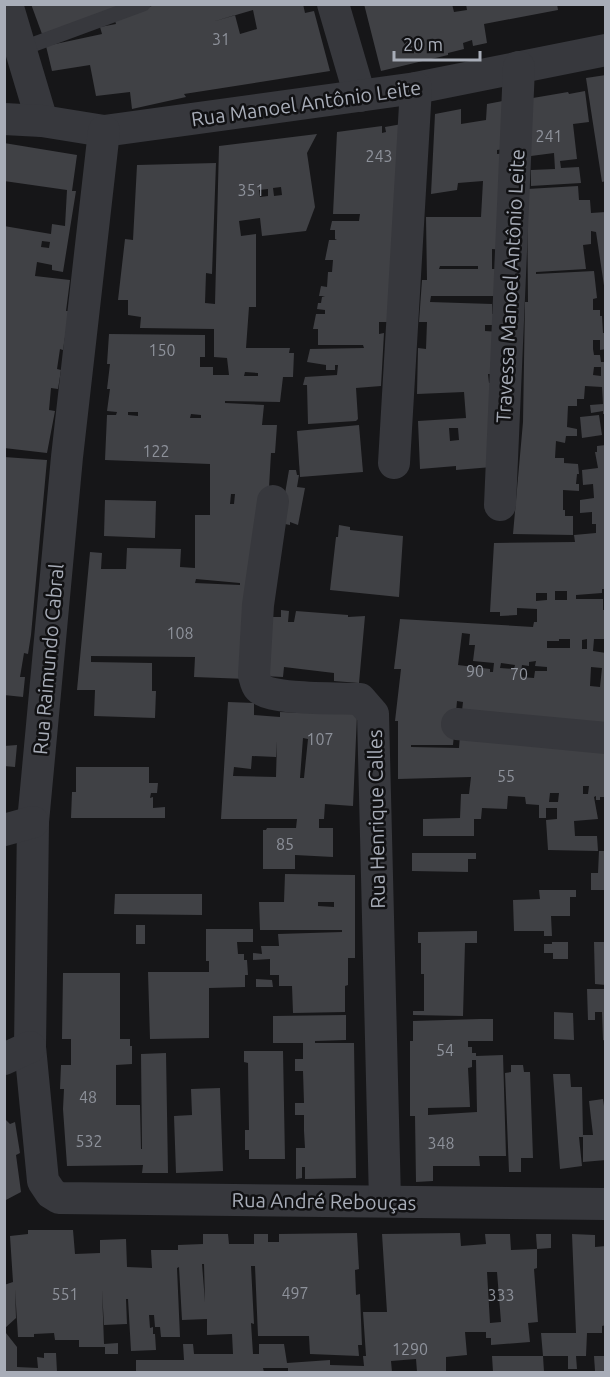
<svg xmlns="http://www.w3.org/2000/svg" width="610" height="1377" viewBox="0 0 610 1377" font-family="Ubuntu,sans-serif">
  <rect width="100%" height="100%" fill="#161618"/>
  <!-- building -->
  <g fill="#404145" fill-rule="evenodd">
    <path d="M 31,4 L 126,4 L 42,34 Z"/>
    <path d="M 158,4 L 303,4 L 305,13 L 314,11 L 330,71 L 184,94 L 186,97 L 132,109 L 130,92 L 96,96 L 90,65 L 52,71 L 46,46 L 102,34 L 100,27 L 116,24 L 114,18 ZM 253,10 L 257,29 L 240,34 L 235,15 L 212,22 Z"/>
    <path d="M 364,4 L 452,4 L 454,12 L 467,10 L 466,4 L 557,4 L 558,10 L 484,24 L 487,43 L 473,46 L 472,40 L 463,43 L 464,49 L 448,53 L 448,55 L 381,71 Z"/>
    <path d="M 606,75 L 606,181 L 602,182 L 586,78 Z"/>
    <path d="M 585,91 L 589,122 L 573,124 L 577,159 L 560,161 L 561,168 L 579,167 L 581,183 L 531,186 L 531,170 L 555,169 L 554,153 L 531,156 L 527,99 L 568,92 L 569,94 Z"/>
    <path d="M 508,100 L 510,148 L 497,150 L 497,154 L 510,153 L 505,250 L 492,249 L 492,269 L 504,269 L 496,296 L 431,296 L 430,302 L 492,304 L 492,314 L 501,314 L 501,325 L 485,325 L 485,331 L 500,332 L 493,374 L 488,374 L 489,383 L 491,383 L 492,467 L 456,470 L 456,466 L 420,469 L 418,421 L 466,418 L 464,392 L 417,394 L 418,348 L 426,349 L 427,322 L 419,322 L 422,280 L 427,280 L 426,217 L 481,217 L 483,181 L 458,183 L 457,190 L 431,194 L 435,114 L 461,109 L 461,124 L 486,120 L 487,104 ZM 440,266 L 478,266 L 478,269 L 439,269 ZM 449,428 L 458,428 L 459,440 L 450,441 Z"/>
    <path d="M 402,124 L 388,322 L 379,322 L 379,334 L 384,333 L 381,386 L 356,388 L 358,419 L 356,421 L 308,424 L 307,385 L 303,385 L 305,377 L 337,375 L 338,365 L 335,365 L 335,370 L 326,370 L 326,365 L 307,362 L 310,349 L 364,348 L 363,345 L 318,345 L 318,329 L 313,329 L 316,314 L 325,314 L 325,310 L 317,309 L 318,303 L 321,303 L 322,297 L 325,296 L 319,296 L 321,286 L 327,287 L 328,272 L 332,272 L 333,260 L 325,260 L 329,240 L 337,240 L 335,239 L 335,230 L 330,230 L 332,221 L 359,221 L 360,214 L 333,214 L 337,132 L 382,126 L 382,133 L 386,132 L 385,127 Z"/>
    <path d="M 317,134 L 307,153 L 315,207 L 306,231 L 262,236 L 260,218 L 239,221 L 241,236 L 256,234 L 256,307 L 249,307 L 246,348 L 290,348 L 289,353 L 294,353 L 293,377 L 283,377 L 280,402 L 225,401 L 225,403 L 264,405 L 262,425 L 277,425 L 275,453 L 271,453 L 268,505 L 247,679 L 194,677 L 195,657 L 91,656 L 91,662 L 152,663 L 152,691 L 156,691 L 155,718 L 94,716 L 95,690 L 77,690 L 90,552 L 102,553 L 101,569 L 126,569 L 127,548 L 181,549 L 180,567 L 195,568 L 195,515 L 210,515 L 210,464 L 105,460 L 107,415 L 116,415 L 117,412 L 107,411 L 110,389 L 107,389 L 110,364 L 107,364 L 109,334 L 205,335 L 205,357 L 200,357 L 200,367 L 213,367 L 213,375 L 229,375 L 227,358 L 214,357 L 214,329 L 140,328 L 141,317 L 128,315 L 128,300 L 118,300 L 125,239 L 133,240 L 137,165 L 216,163 L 212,274 L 206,273 L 205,303 L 215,304 L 219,146 ZM 281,187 L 282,195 L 274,196 L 273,188 ZM 268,189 L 268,196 L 260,197 L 259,190 ZM 245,372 L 258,373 L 258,376 L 244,376 ZM 128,412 L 138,412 L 138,416 L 128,415 ZM 191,414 L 201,415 L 201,418 L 190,418 ZM 231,494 L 235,494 L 234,504 L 230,504 ZM 196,579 L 240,583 L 240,585 L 195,583 Z"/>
    <path d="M 4,143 L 77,155 L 72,191 L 76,191 L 63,272 L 52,270 L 52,265 L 37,262 L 35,276 L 70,280 L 66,311 L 69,311 L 63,350 L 60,349 L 57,369 L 61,370 L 58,389 L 51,388 L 49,410 L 55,411 L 47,453 L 4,448 L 4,226 L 51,234 L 52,224 L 65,226 L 67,190 L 4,181 ZM 42,241 L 50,242 L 49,248 L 41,247 Z"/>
    <path d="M 578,186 L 579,200 L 590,200 L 591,213 L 606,212 L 606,299 L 596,232 L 591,231 L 591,244 L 583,245 L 586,269 L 536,272 L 536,274 L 594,271 L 597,298 L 593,299 L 593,310 L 600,310 L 600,316 L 602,316 L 603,333 L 606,333 L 606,349 L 600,350 L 600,340 L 593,340 L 593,349 L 594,355 L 600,355 L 601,362 L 606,362 L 606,414 L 603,414 L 603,411 L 591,413 L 590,405 L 603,404 L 602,387 L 585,386 L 584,399 L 577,399 L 577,406 L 568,406 L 567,427 L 577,429 L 577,436 L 566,436 L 565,443 L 556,441 L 555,458 L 564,458 L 564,463 L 578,464 L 579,474 L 577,474 L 576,484 L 579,484 L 579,491 L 563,490 L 563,510 L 565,510 L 565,516 L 573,516 L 573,535 L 513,534 L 523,422 L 525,302 L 528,302 L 527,189 ZM 594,367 L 601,367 L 601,376 L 593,375 Z"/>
    <path d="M 599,415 L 602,435 L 582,438 L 580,417 Z"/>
    <path d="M 359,425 L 363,472 L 300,477 L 297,431 Z"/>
    <path d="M 606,445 L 606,589 L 602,589 L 602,593 L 576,595 L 576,599 L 603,599 L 603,610 L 606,610 L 606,639 L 594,639 L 593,651 L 606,653 L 606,730 L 461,719 L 463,702 L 457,701 L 453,745 L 411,745 L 411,747 L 459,748 L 460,735 L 606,747 L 606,797 L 600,797 L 600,800 L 596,800 L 596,796 L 594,797 L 598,819 L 574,821 L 575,836 L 597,836 L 598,851 L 548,850 L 546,820 L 557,819 L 557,808 L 546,808 L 546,818 L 539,818 L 539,805 L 526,804 L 525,797 L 508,796 L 507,809 L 482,808 L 481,819 L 474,819 L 474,836 L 423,836 L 423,819 L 460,818 L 461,794 L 469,794 L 471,777 L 398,779 L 398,721 L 395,721 L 401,669 L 394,669 L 400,619 L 533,627 L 534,622 L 537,622 L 537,609 L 517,608 L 517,615 L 500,616 L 500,612 L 490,612 L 494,543 L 575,542 L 574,535 L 596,533 L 596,524 L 592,524 L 592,512 L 580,513 L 580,500 L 594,498 L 593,484 L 583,485 L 582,470 L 598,468 L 595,452 L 597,452 L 597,446 ZM 555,591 L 567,591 L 567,600 L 555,600 ZM 536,593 L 547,593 L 547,600 L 536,601 ZM 462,633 L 470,634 L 469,645 L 475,645 L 473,661 L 494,663 L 493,672 L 490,672 L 490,669 L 458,665 ZM 559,639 L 570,639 L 570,648 L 547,648 L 547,641 L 559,641 ZM 587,639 L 587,649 L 582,649 L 582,640 ZM 536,661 L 535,666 L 547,667 L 547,671 L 535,671 L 534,678 L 520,677 L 522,665 L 529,666 L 529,662 ZM 501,663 L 515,665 L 514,669 L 500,668 ZM 591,667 L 602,668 L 600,687 L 590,686 ZM 583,786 L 589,786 L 588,794 L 583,794 ZM 550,793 L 559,793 L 558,802 L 549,802 Z"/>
    <path d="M 4,457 L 47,460 L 31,635 L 28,654 L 24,653 L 20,677 L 25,677 L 23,697 L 4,695 Z"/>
    <path d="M 289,470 L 296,470 L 297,475 L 299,475 L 297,487 L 305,488 L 298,525 L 290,522 L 290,525 L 280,523 Z"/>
    <path d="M 105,500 L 156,501 L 155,538 L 104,536 Z"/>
    <path d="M 339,525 L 350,527 L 350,530 L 403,536 L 399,597 L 330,590 L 336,537 L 338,537 Z"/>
    <path d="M 281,610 L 289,611 L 288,622 L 294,622 L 296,611 L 348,615 L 348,617 L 365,616 L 359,683 L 334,681 L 334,673 L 284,667 L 283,677 L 262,676 L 266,617 L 281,617 Z"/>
    <path d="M 228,702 L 254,703 L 254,715 L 280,717 L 280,712 L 305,713 L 305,705 L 357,715 L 353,806 L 325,804 L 324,819 L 319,819 L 319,828 L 333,828 L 333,857 L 295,855 L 295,869 L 263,869 L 263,830 L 266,830 L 267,828 L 296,828 L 297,819 L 221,819 ZM 303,738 L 308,739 L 304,778 L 300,778 ZM 277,741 L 276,777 L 233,776 L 234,767 L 251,769 L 252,756 L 276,757 Z"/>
    <path d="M 17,745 L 15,767 L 4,766 L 4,746 Z"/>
    <path d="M 76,767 L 149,767 L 149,783 L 158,783 L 157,793 L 151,793 L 150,798 L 153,797 L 153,808 L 165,807 L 165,818 L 71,818 L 72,792 L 76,792 Z"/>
    <path d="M 599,851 L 606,851 L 606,890 L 591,890 L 591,873 L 598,873 Z"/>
    <path d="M 412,853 L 476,853 L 476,859 L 468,859 L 468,872 L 412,871 Z"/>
    <path d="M 285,874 L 355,875 L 355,958 L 348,958 L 348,985 L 345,986 L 345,1012 L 293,1013 L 292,986 L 279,986 L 279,975 L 270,975 L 270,959 L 253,960 L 253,953 L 262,954 L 261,946 L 279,946 L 278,934 L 342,932 L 342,930 L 260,930 L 259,902 L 284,902 ZM 318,902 L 334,902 L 334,907 L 318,906 Z"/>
    <path d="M 539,890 L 576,890 L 576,897 L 570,897 L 570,916 L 551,916 L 552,936 L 544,936 L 544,931 L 514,931 L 513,900 L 540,899 Z"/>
    <path d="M 115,894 L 202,894 L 202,915 L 114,914 Z"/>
    <rect x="136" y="925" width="9" height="19"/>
    <path d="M 206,929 L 253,929 L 253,942 L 237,942 L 238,954 L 244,954 L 244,960 L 247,960 L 248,975 L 245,975 L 245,987 L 209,988 L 209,1038 L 150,1039 L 148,972 L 209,972 L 209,961 L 206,961 Z"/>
    <path d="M 477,931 L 477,943 L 465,943 L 463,1016 L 413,1015 L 413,1011 L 424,1011 L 424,974 L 421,974 L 421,943 L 418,943 L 418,932 Z"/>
    <path d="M 552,942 L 568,942 L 568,959 L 553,959 L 553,953 L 544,953 L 544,944 L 552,944 Z"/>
    <path d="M 594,942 L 606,942 L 606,985 L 595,984 Z"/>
    <path d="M 63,973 L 120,973 L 120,1039 L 130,1039 L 130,1046 L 132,1046 L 132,1064 L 116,1065 L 116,1105 L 140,1105 L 141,1149 L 142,1149 L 141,1054 L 166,1053 L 168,1173 L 142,1173 L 143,1165 L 67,1166 L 63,1109 L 64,1089 L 60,1089 L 61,1065 L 71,1065 L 71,1039 L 62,1039 Z"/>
    <path d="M 256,979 L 272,980 L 273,987 L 256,987 Z"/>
    <path d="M 587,989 L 605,989 L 606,1041 L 603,1040 L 602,1012 L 595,1012 L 595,1020 L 588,1020 Z"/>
    <path d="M 554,1012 L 573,1013 L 574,1040 L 554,1039 Z"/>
    <path d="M 346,1015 L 346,1040 L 315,1041 L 315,1043 L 354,1043 L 356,1178 L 305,1179 L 305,1167 L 302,1167 L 302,1178 L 296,1179 L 296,1148 L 305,1148 L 304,1131 L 304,1115 L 295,1115 L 295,1103 L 304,1103 L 303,1071 L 295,1071 L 295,1059 L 303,1059 L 303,1043 L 273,1043 L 273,1016 Z"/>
    <path d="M 480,1019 L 493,1019 L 493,1041 L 468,1041 L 468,1047 L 472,1047 L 472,1053 L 476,1053 L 476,1056 L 503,1055 L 506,1156 L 479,1156 L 480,1166 L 433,1166 L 433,1181 L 416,1182 L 415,1116 L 410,1116 L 410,1041 L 413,1041 L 413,1021 ZM 472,1060 L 476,1060 L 477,1112 L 428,1115 L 428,1108 L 470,1107 L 468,1068 L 472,1067 Z"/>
    <path d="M 244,1051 L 283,1051 L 285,1159 L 249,1159 L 249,1150 L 245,1150 L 245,1130 L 249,1130 L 248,1063 L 244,1062 Z"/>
    <path d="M 511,1065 L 523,1065 L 524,1072 L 530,1072 L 533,1158 L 521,1158 L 521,1172 L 509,1172 L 505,1073 L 511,1072 Z"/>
    <path d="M 553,1074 L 570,1074 L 571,1087 L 582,1087 L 583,1137 L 579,1137 L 582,1166 L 560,1169 Z"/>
    <path d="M 220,1088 L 223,1171 L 176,1173 L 174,1116 L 192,1115 L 191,1089 Z"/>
    <path d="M 603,1099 L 606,1120 L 606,1160 L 583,1162 L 583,1135 L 593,1135 L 589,1101 Z"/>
    <path d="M 4,1118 L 10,1124 L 15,1122 L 20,1153 L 16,1155 L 21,1192 L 4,1201 Z"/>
    <path d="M 28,1230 L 73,1230 L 75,1254 L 100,1253 L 100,1240 L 126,1239 L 127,1267 L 152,1268 L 151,1250 L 178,1250 L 178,1245 L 203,1244 L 203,1234 L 228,1234 L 229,1244 L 254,1244 L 254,1234 L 268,1234 L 268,1242 L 279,1242 L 279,1234 L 357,1233 L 359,1269 L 355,1270 L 356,1295 L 360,1294 L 362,1345 L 358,1345 L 359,1356 L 310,1354 L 309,1336 L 258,1336 L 255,1266 L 251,1266 L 254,1324 L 251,1323 L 253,1354 L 259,1354 L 259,1344 L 284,1344 L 287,1363 L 330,1360 L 330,1365 L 364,1366 L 363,1356 L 366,1356 L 363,1312 L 387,1312 L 382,1234 L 460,1233 L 461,1246 L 486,1244 L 485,1234 L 510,1234 L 511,1250 L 537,1249 L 537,1268 L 534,1269 L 538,1322 L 528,1323 L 530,1342 L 491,1345 L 491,1338 L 486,1338 L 486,1332 L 465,1332 L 467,1355 L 446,1357 L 446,1372 L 417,1372 L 416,1359 L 391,1361 L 392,1372 L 288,1372 L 288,1368 L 263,1368 L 264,1372 L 136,1372 L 136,1360 L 184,1360 L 183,1344 L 193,1344 L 194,1354 L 233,1354 L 232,1334 L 207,1335 L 207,1319 L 182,1320 L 179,1267 L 177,1268 L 180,1337 L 161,1337 L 160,1327 L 155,1327 L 154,1315 L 149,1315 L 150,1328 L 153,1327 L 153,1334 L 155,1334 L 156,1350 L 131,1351 L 128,1299 L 126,1299 L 127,1324 L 104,1325 L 102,1290 L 104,1344 L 118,1343 L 118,1354 L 105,1354 L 105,1347 L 79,1347 L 79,1340 L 55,1340 L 54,1333 L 34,1334 L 34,1337 L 18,1337 L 15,1289 L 16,1318 L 4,1329 L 4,1301 L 6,1300 L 4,1285 L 13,1282 L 10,1236 L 28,1234 ZM 202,1264 L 204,1264 L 205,1302 L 204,1289 ZM 487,1272 L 497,1272 L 501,1322 L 490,1323 Z"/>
    <path d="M 536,1234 L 551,1234 L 551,1248 L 537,1249 Z"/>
    <path d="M 572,1234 L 595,1235 L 595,1247 L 606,1246 L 606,1325 L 602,1326 L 602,1333 L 587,1333 L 586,1356 L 576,1356 L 577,1369 L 568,1369 L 568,1356 L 543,1356 L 541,1333 L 576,1333 Z"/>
    <path d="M 6,1333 L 17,1347 L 17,1367 L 38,1368 L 37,1357 L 44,1358 L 44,1353 L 56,1353 L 57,1372 L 5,1372 Z"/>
    <path d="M 492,1356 L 543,1356 L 544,1372 L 493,1372 Z"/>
    <path d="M 594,1356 L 606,1356 L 606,1371 L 595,1371 Z"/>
  </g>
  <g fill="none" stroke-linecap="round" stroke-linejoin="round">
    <!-- service -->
    <path stroke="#37383d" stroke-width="15" d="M 21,49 L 143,4"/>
    <!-- minor -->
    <g stroke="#37383d" stroke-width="32">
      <path d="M 7,4 L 42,121"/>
      <path d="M 333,4 L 360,96"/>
      <path d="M 4,119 L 42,121 L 104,131 L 416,88 L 606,50"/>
      <path d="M 104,131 L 67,457 L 33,822 L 30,1047 L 43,1181 L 51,1193 L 59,1198 L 606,1204"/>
      <path d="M 394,463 L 416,88"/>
      <path d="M 273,501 L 258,605 L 254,675 C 255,679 256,685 259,688 C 270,700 341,698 360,699 L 373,714 L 385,1201"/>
      <path d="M 500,505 L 519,67"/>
      <path d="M 457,724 L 606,738"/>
      <path d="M 4,830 L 33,822"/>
      <path d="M 4,1059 L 30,1047"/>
    </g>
  </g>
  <g text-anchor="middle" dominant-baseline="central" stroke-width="5" stroke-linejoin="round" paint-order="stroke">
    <!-- number labels -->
    <g font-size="16" fill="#8e929b">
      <text x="221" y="39">31</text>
      <text x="549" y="136">241</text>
      <text x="379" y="156">243</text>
      <text x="251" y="190">351</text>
      <text x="162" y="350">150</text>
      <text x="156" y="451">122</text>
      <text x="180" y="633">108</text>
      <text x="475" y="671">90</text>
      <text x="519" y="674">70</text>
      <text x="320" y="739">107</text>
      <text x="506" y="776">55</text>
      <text x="285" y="844">85</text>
      <text x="445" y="1050">54</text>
      <text x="88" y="1097">48</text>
      <text x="89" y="1141">532</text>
      <text x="441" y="1143">348</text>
      <text x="295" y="1293">497</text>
      <text x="65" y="1294">551</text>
      <text x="501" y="1295">333</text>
      <text x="410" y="1349">1290</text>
    </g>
    <!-- street labels -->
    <g font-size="20" fill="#a8adb8" stroke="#111113">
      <text transform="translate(306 103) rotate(-8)">Rua Manoel Antônio Leite</text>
      <text transform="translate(510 286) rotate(-87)">Travessa Manoel Antônio Leite</text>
      <text transform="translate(48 659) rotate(-85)">Rua Raimundo Cabral</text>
      <text transform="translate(376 819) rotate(-91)">Rua Henrique Calles</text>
      <text transform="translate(324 1201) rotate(1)">Rua André Rebouças</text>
    </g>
  </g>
  <!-- border -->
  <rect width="610" height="1377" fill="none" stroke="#a8adb8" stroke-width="12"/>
  <!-- scale -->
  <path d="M394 51v9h86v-9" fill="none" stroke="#a8adb8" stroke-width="3"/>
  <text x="403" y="51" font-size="18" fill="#a8adb8" stroke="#111113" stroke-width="4.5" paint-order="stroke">20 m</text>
</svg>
